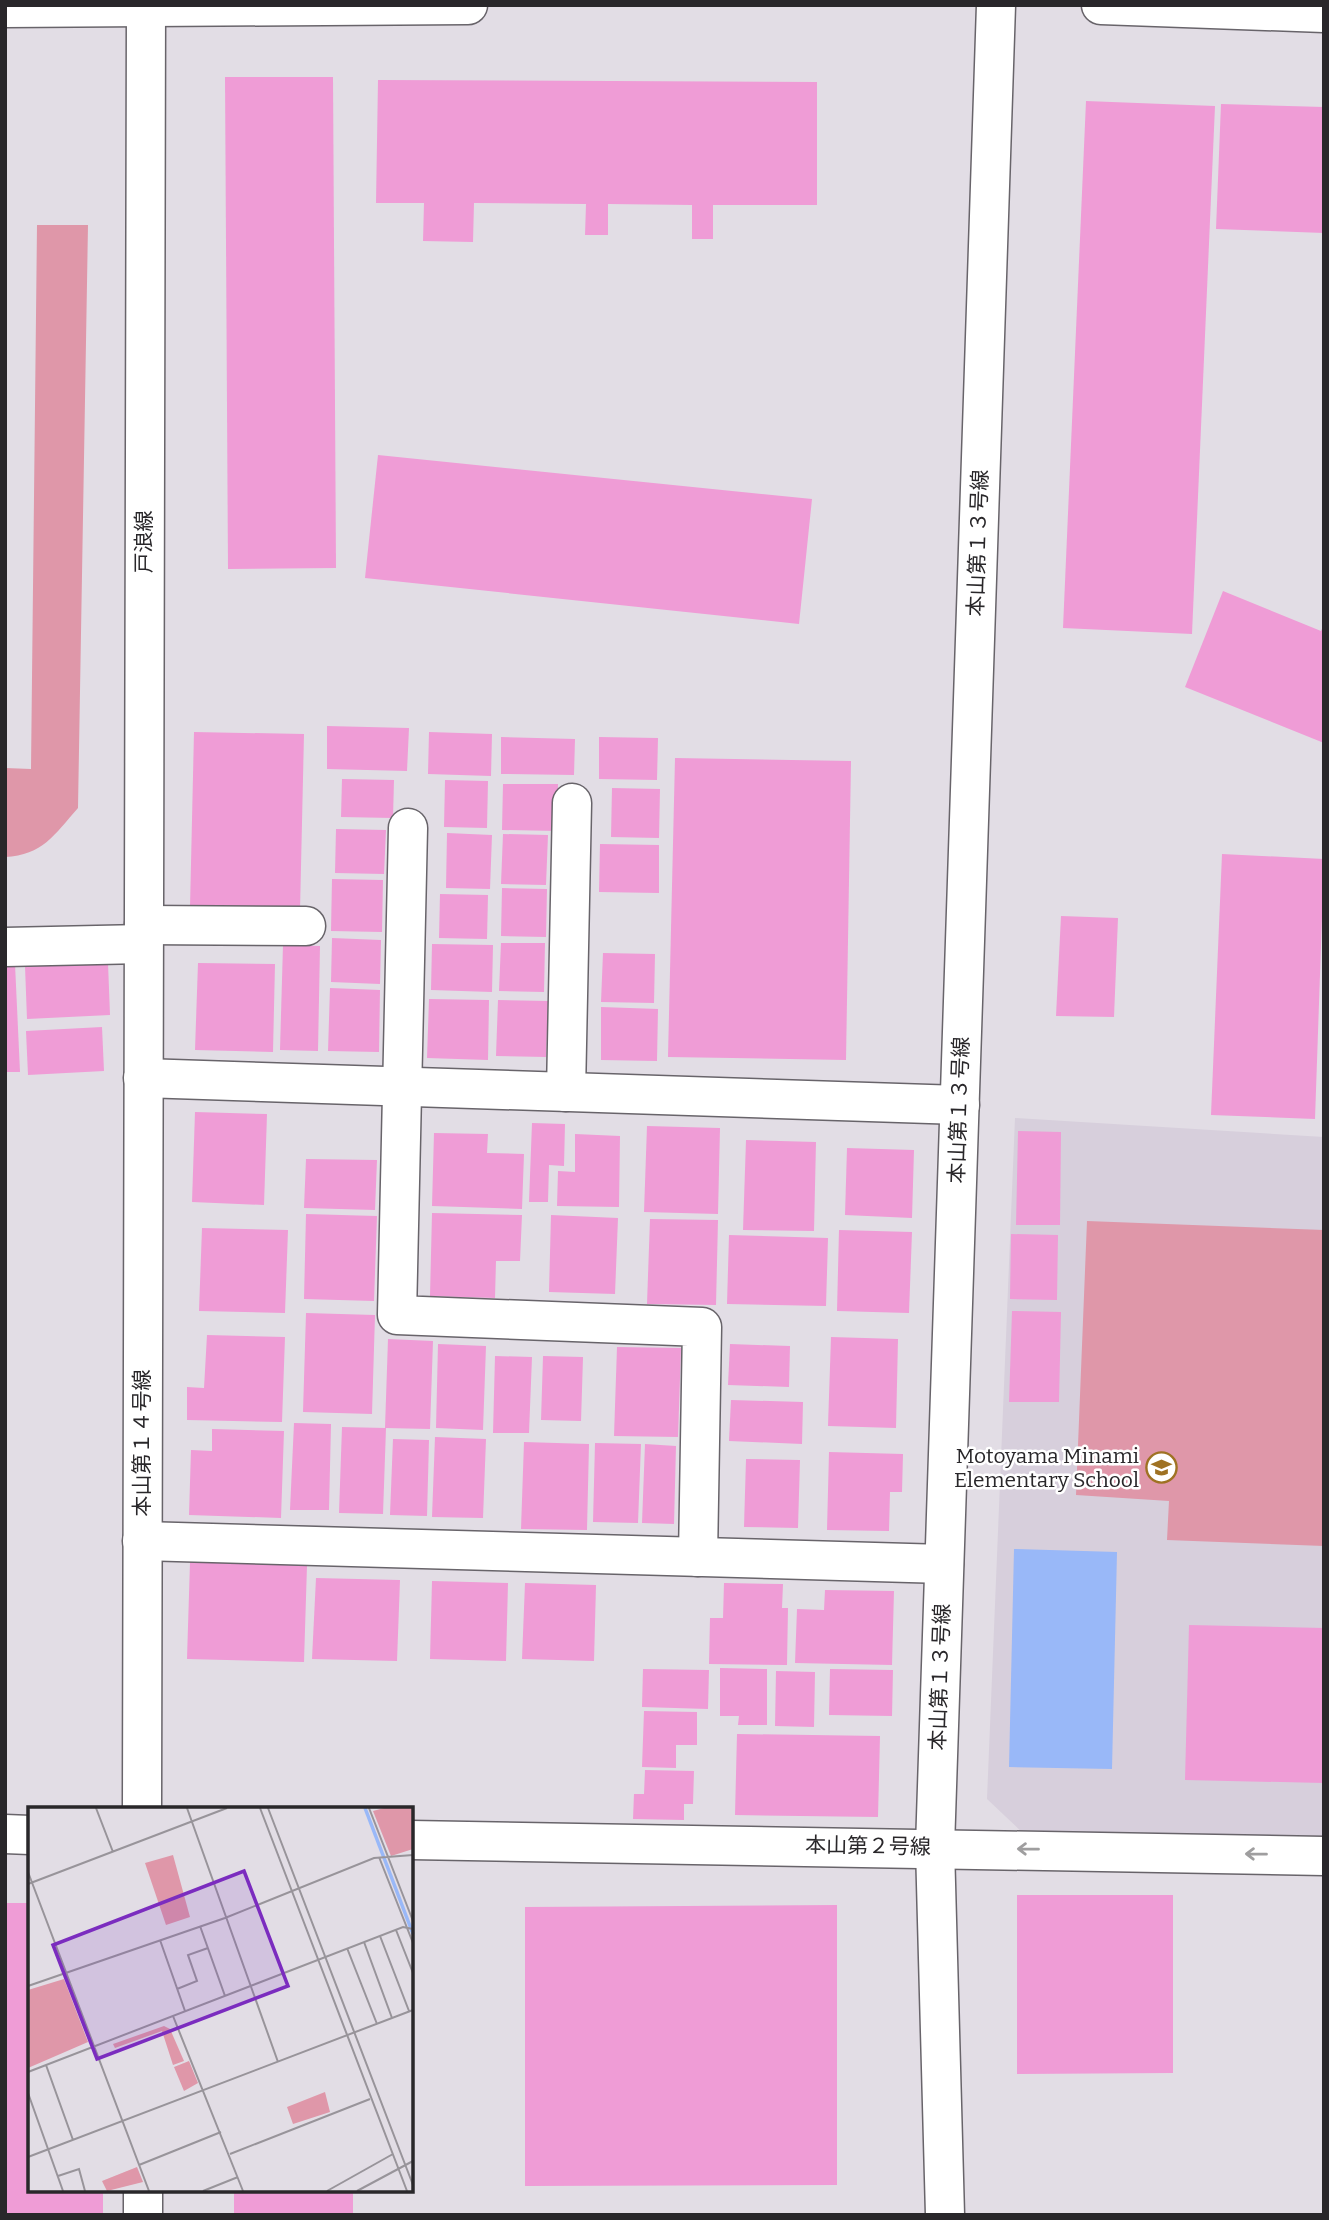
<svg xmlns="http://www.w3.org/2000/svg" width="1329" height="2220" viewBox="0 0 1329 2220" font-family="Bitter,'Noto Sans JP',serif">
  <rect width="100%" height="100%" fill="#e2dde5"/>
  <!-- built -->
  <path fill="#d7cfdc" d="M 1015,1118 L 1324,1137 L 1324,1840 L 1024,1834 L 987,1799 Z"/>
  <!-- green -->
  <g fill="#df97a9">
    <path d="M 37,225 L 88,225 L 78,808 C 54,835 43,855 5,857 L 5,768 L 31,769 Z"/>
    <path d="M 1087,1221 L 1324,1230 L 1324,1546 L 1167,1540 L 1169,1501 L 1076,1495 Z"/>
  </g>
  <!-- water -->
  <path fill="#99b8f8" d="M 1014,1549 L 1117,1552 L 1112,1769 L 1009,1767 Z"/>
  <!-- building -->
  <g fill="#ef9cd6">
    <path d="M 225,77 L 333,77 L 336,568 L 228,569 Z"/>
    <path d="M 378,80 L 817,82 L 817,205 L 713,205 L 713,239 L 692,239 L 692,205 L 608,204 L 608,235 L 585,235 L 586,204 L 474,203 L 473,242 L 423,241 L 424,203 L 376,203 Z"/>
    <path d="M 1086,101 L 1215,106 L 1192,634 L 1063,628 Z"/>
    <path d="M 1221,104 L 1324,107 L 1324,233 L 1216,229 Z"/>
    <path d="M 378,455 L 812,499 L 799,624 L 365,578 Z"/>
    <path d="M 1223,591 L 1321,631 L 1324,624 L 1324,743 L 1185,687 Z"/>
    <path d="M 327,726 L 409,728 L 407,771 L 327,769 Z"/>
    <path d="M 194,732 L 304,734 L 300,911 L 190,908 Z"/>
    <path d="M 429,732 L 492,734 L 491,776 L 428,774 Z"/>
    <path d="M 501,737 L 575,739 L 574,775 L 501,774 Z"/>
    <path d="M 599,737 L 658,738 L 657,780 L 599,779 Z"/>
    <path d="M 675,758 L 851,761 L 846,1060 L 668,1057 Z"/>
    <path d="M 342,779 L 394,780 L 393,818 L 341,817 Z"/>
    <path d="M 445,780 L 488,781 L 487,828 L 444,827 Z"/>
    <path d="M 503,784 L 558,784 L 557,831 L 502,830 Z"/>
    <path d="M 612,788 L 660,789 L 659,838 L 611,837 Z"/>
    <path d="M 336,829 L 386,830 L 384,874 L 335,873 Z"/>
    <path d="M 447,833 L 492,835 L 490,889 L 446,888 Z"/>
    <path d="M 503,834 L 548,835 L 546,885 L 501,884 Z"/>
    <path d="M 600,844 L 659,845 L 659,893 L 599,892 Z"/>
    <path d="M 1222,854 L 1324,859 L 1315,1119 L 1211,1115 Z"/>
    <path d="M 332,879 L 383,880 L 382,932 L 331,931 Z"/>
    <path d="M 502,888 L 547,889 L 546,937 L 501,936 Z"/>
    <path d="M 440,894 L 488,895 L 487,939 L 439,938 Z"/>
    <path d="M 1061,916 L 1118,918 L 1114,1017 L 1056,1016 Z"/>
    <path d="M 332,938 L 381,940 L 380,984 L 331,982 Z"/>
    <path d="M 501,943 L 545,943 L 544,992 L 499,991 Z"/>
    <path d="M 432,944 L 493,945 L 492,992 L 431,990 Z"/>
    <path d="M 283,945 L 320,946 L 318,1051 L 280,1050 Z"/>
    <path d="M 603,953 L 655,954 L 654,1003 L 601,1002 Z"/>
    <path d="M 108,963 L 110,1015 L 27,1019 L 25,966 Z"/>
    <path d="M 198,963 L 275,964 L 273,1052 L 195,1050 Z"/>
    <path d="M 15,964 L 20,1072 L 5,1072 L 5,965 Z"/>
    <path d="M 330,988 L 380,990 L 379,1052 L 328,1051 Z"/>
    <path d="M 429,999 L 489,1000 L 488,1060 L 427,1058 Z"/>
    <path d="M 498,1000 L 548,1001 L 546,1057 L 496,1056 Z"/>
    <path d="M 601,1007 L 658,1009 L 657,1061 L 601,1060 Z"/>
    <path d="M 102,1027 L 104,1071 L 28,1075 L 26,1031 Z"/>
    <path d="M 195,1112 L 267,1114 L 264,1205 L 192,1202 Z"/>
    <path d="M 532,1123 L 565,1124 L 564,1166 L 549,1165 L 548,1202 L 529,1202 Z"/>
    <path d="M 647,1126 L 720,1128 L 718,1214 L 644,1212 Z"/>
    <path d="M 1018,1131 L 1061,1132 L 1060,1225 L 1016,1225 Z"/>
    <path d="M 434,1133 L 488,1134 L 487,1153 L 524,1154 L 522,1209 L 432,1206 Z"/>
    <path d="M 575,1134 L 620,1136 L 619,1207 L 557,1206 L 558,1171 L 575,1172 Z"/>
    <path d="M 746,1140 L 816,1142 L 814,1231 L 743,1230 Z"/>
    <path d="M 847,1148 L 914,1150 L 912,1218 L 845,1215 Z"/>
    <path d="M 306,1159 L 377,1160 L 375,1210 L 304,1208 Z"/>
    <path d="M 432,1213 L 522,1215 L 520,1261 L 496,1261 L 495,1298 L 430,1296 Z"/>
    <path d="M 306,1214 L 377,1216 L 374,1301 L 304,1299 Z"/>
    <path d="M 551,1215 L 618,1218 L 615,1294 L 549,1292 Z"/>
    <path d="M 650,1219 L 718,1220 L 716,1305 L 647,1304 Z"/>
    <path d="M 202,1228 L 288,1230 L 285,1313 L 199,1311 Z"/>
    <path d="M 839,1230 L 912,1232 L 909,1313 L 837,1311 Z"/>
    <path d="M 1011,1234 L 1058,1235 L 1057,1300 L 1010,1299 Z"/>
    <path d="M 729,1235 L 828,1238 L 826,1306 L 727,1304 Z"/>
    <path d="M 1012,1311 L 1061,1312 L 1059,1402 L 1009,1402 Z"/>
    <path d="M 306,1313 L 375,1315 L 372,1414 L 303,1412 Z"/>
    <path d="M 207,1335 L 285,1337 L 282,1422 L 187,1420 L 187,1387 L 204,1388 Z"/>
    <path d="M 831,1337 L 898,1339 L 896,1428 L 828,1426 Z"/>
    <path d="M 388,1339 L 433,1341 L 430,1429 L 385,1428 Z"/>
    <path d="M 438,1344 L 486,1346 L 483,1430 L 436,1428 Z"/>
    <path d="M 730,1344 L 790,1346 L 789,1387 L 728,1385 Z"/>
    <path d="M 617,1347 L 681,1348 L 678,1437 L 614,1436 Z"/>
    <path d="M 495,1356 L 532,1357 L 529,1433 L 493,1433 Z"/>
    <path d="M 543,1356 L 583,1357 L 581,1421 L 541,1420 Z"/>
    <path d="M 731,1400 L 803,1402 L 802,1444 L 729,1441 Z"/>
    <path d="M 294,1423 L 331,1424 L 329,1510 L 290,1510 Z"/>
    <path d="M 342,1427 L 386,1428 L 383,1514 L 339,1513 Z"/>
    <path d="M 212,1429 L 284,1431 L 281,1518 L 189,1515 L 191,1450 L 212,1451 Z"/>
    <path d="M 435,1437 L 486,1439 L 483,1518 L 432,1517 Z"/>
    <path d="M 393,1439 L 429,1440 L 427,1516 L 390,1515 Z"/>
    <path d="M 524,1442 L 589,1444 L 587,1530 L 521,1529 Z"/>
    <path d="M 595,1443 L 641,1444 L 638,1523 L 593,1522 Z"/>
    <path d="M 645,1444 L 676,1446 L 674,1524 L 642,1523 Z"/>
    <path d="M 829,1452 L 903,1454 L 902,1492 L 890,1492 L 889,1531 L 827,1530 Z"/>
    <path d="M 746,1459 L 800,1460 L 798,1528 L 744,1527 Z"/>
    <path d="M 190,1562 L 307,1565 L 304,1662 L 187,1659 Z"/>
    <path d="M 316,1578 L 400,1580 L 397,1661 L 312,1659 Z"/>
    <path d="M 432,1581 L 508,1583 L 506,1661 L 430,1659 Z"/>
    <path d="M 525,1583 L 596,1585 L 594,1661 L 522,1659 Z"/>
    <path d="M 724,1583 L 783,1584 L 782,1608 L 788,1608 L 787,1665 L 709,1664 L 710,1618 L 723,1618 Z"/>
    <path d="M 825,1590 L 894,1591 L 892,1665 L 795,1663 L 797,1609 L 824,1610 Z"/>
    <path d="M 1189,1625 L 1324,1628 L 1324,1783 L 1185,1780 Z"/>
    <path d="M 720,1668 L 767,1669 L 767,1725 L 738,1725 L 739,1716 L 720,1716 Z"/>
    <path d="M 643,1669 L 709,1670 L 708,1709 L 642,1707 Z"/>
    <path d="M 830,1669 L 893,1670 L 892,1716 L 829,1715 Z"/>
    <path d="M 776,1671 L 815,1672 L 814,1727 L 775,1726 Z"/>
    <path d="M 644,1711 L 697,1712 L 697,1745 L 676,1745 L 676,1768 L 642,1767 Z"/>
    <path d="M 737,1734 L 880,1736 L 878,1817 L 735,1815 Z"/>
    <path d="M 645,1770 L 694,1771 L 693,1804 L 684,1804 L 684,1820 L 633,1819 L 634,1794 L 644,1794 Z"/>
    <path d="M 1017,1895 L 1173,1895 L 1173,2073 L 1017,2074 Z"/>
    <path d="M 5,1903 L 30,1903 L 30,2190 L 103,2190 L 103,2215 L 5,2215 Z"/>
    <path d="M 837,1905 L 837,2185 L 525,2186 L 525,1907 Z"/>
    <rect x="234" y="2190" width="119" height="25"/>
  </g>
  <g fill="none" stroke-linecap="round" stroke-linejoin="round">
    <defs>
      <g id="minor">
        <path d="M 408,828 L 397,1315 L 702,1327 L 698,1557"/>
        <path d="M 144,925 L 306,926"/>
        <path d="M 5,947 L 143,944"/>
        <path d="M 143,1078 L 960,1105"/>
        <path d="M 566,1092 L 572,803"/>
        <path d="M 142,1541 L 944,1564"/>
        <path d="M 142,1809 L 146,5"/>
        <path d="M 5,1834 L 30,1835"/>
        <path d="M 411,1840 L 1324,1856"/>
        <path d="M 143,2190 L 143,2215"/>
        <path d="M 945,2215 L 935,1847 L 996,5"/>
      </g>
      <g id="major">
        <path d="M 1101,5 L 1324,13"/>
        <path d="M 5,8 L 468,5"/>
      </g>
    </defs>
    <!-- minor casing -->
    <use href="#minor" stroke="#68646a" stroke-width="41"/>
    <!-- major casing -->
    <use href="#major" stroke="#68646a" stroke-width="41"/>
    <!-- minor -->
    <use href="#minor" stroke="#fff" stroke-width="38"/>
    <!-- major -->
    <use href="#major" stroke="#fff" stroke-width="38"/>
  </g>
  <!-- one-way arrows -->
  <defs><path id="oneway-shaft" d="M-6 0H5M1.5-3L5.5 0L1.5 3" fill="none" stroke-width="1.6" stroke-linecap="round" stroke-linejoin="round" transform="scale(1.75)"/></defs>
  <g stroke="#9f9e9f">
    <use href="#oneway-shaft" transform="translate(1028 1849) rotate(-179)"/>
    <use href="#oneway-shaft" transform="translate(1256 1854) rotate(-179)"/>
  </g>
  <!-- icons -->
  <defs>
    <symbol id="school-ring" viewBox="-11 -11 22 22"><circle r="9.5" fill="#fff" stroke="#9f7223" stroke-width="1.5"/><path d="M0-5L7-2L0 1L-7-2ZM-4 1L0 2.5L4 1V4Q0 6-4 4Z" fill="#9f7223"/></symbol>
  </defs>
  <g fill-rule="evenodd">
    <use href="#school-ring" x="1144" y="1450" width="35" height="35"/>
  </g>
  <g text-anchor="middle" dominant-baseline="central" stroke-width="5" stroke-linejoin="round" paint-order="stroke">
    <!-- street labels -->
    <g font-size="21" fill="#29272a" stroke="#fff">
      <text transform="translate(144 542) rotate(-90)">戸浪線</text>
      <text transform="translate(978 543) rotate(-88)">本山第１３号線</text>
      <text transform="translate(959 1110) rotate(-88)">本山第１３号線</text>
      <text transform="translate(142 1443) rotate(-90)">本山第１４号線</text>
      <text transform="translate(940 1677) rotate(-88)">本山第１３号線</text>
      <text transform="translate(868 1846) rotate(1)">本山第２号線</text>
    </g>
    <!-- poi labels -->
    <g font-size="21" fill="#29272a" stroke="#fff" text-anchor="end">
      <text x="1139" y="1456">Motoyama Minami<tspan x="1139" dy="24">Elementary School</tspan></text>
    </g>
  </g>
  <!-- overview -->
  <g transform="translate(28 1807)">
    <rect width="385" height="385" fill="#e2dde5"/>
    <path d="M 356,1 L 385,1 L 385,42 L 363,49 L 345,4 ZM 145,48 L 162,110 L 138,118 L 117,56 ZM 36,172 L 60,235 L 0,261 L 0,183 ZM 136,219 L 142,222 L 156,254 L 145,258 L 134,224 L 87,241 L 85,237 ZM 161,254 L 170,276 L 156,284 L 146,260 ZM 297,285 L 302,305 L 265,317 L 259,300 ZM 109,360 L 115,375 L 79,384 L 74,374 Z" fill="#df97a9"/>
    <path fill="none" stroke="#99b8f8" stroke-width="3.5" d="M 337,1 L 385,127"/>
    <path fill="none" stroke="#98949a" stroke-width="2" d="M 68,1 L 85,45M 159,1 L 250,255M 232,1 L 379,384M 240,1 L 385,378M 341,1 L 385,114M 351,50 L 385,136M 0,65 L 121,384M 0,77 L 199,1M 172,119 L 197,189M 368,123 L 385,166M 352,129 L 381,204M 132,133 L 157,204M 336,135 L 364,211M 319,141 L 349,217M 0,179 L 197,111 L 346,51 L 385,48M 149,182 L 169,174 L 160,148 L 180,141M 145,209 L 215,384M 18,258 L 45,333M 0,265 L 375,120 L 385,122M 0,286 L 35,384M 202,347 L 342,292M 0,350 L 385,203M 111,358 L 193,325M 30,369 L 51,362 L 57,384M 175,384 L 210,370M 299,384 L 365,347M 329,384 L 385,354"/>
    <path fill="#7b2cbf" fill-opacity="0.15" stroke="#7b2cbf" stroke-width="3.5" d="M 216,64 L 260,179 L 69,252 L 25,138 Z"/>
    <rect width="385" height="385" fill="none" stroke="#29272a" stroke-width="3.5"/>
  </g>
  <!-- border -->
  <rect width="1329" height="2220" fill="none" stroke="#29272a" stroke-width="14"/>
</svg>
